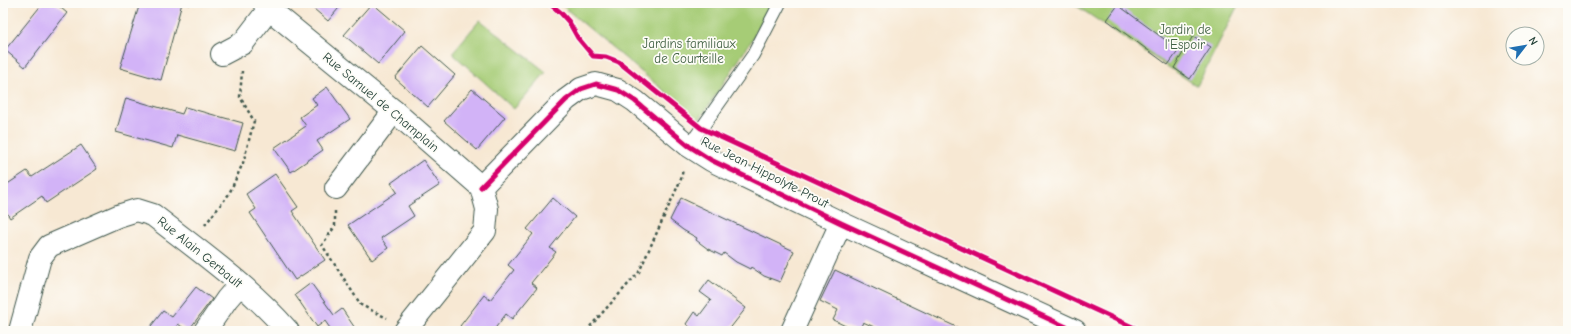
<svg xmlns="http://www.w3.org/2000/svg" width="1571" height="334" viewBox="0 0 1571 334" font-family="'Comic Neue',sans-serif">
  <rect width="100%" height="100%" fill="#fdfcf7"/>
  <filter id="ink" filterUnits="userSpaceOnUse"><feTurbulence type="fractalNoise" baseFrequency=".025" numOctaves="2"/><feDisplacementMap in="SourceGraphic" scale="8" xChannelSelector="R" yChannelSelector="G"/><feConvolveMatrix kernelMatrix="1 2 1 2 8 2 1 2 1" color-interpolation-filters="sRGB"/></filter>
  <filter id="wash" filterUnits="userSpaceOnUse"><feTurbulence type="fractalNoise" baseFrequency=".012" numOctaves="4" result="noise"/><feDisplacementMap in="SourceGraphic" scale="16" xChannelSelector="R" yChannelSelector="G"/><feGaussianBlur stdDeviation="0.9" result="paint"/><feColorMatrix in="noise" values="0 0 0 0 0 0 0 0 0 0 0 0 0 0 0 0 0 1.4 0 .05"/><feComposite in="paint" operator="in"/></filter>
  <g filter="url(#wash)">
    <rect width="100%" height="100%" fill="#f7e8d3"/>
    <!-- green -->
    <g fill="#a6cc76" stroke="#628455">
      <path d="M 559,3 L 771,3 L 752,40 L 699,120 Z"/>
      <path d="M 1072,3 L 1239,3 L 1197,86 Z"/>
      <path d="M 480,20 L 546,72 L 514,109 L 452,53 Z"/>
    </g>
    <g id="blocks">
      <!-- building -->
      <g fill="#d2b3f7">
        <path d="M 43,3 L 55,3 L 67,13 L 25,67 L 5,50 Z"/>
        <path d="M 140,3 L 189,3 L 189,5 L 182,3 L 161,80 L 120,68 Z"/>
        <path d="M 307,3 L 343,3 L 328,21 Z"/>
        <path d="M 372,3 L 405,31 L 378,64 L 344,35 Z"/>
        <path d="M 1118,5 L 1179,50 L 1168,65 L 1107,20 Z"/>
        <path d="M 1193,36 L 1211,47 L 1190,79 L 1174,68 Z"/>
        <path d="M 422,46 L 455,75 L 428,107 L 395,78 Z"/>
        <path d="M 327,87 L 350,119 L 317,141 L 323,150 L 291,172 L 274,148 L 306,126 L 300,117 L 317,105 L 312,98 Z"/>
        <path d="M 472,89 L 505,117 L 477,150 L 444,121 Z"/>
        <path d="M 126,98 L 182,114 L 185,107 L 243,123 L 235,151 L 177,135 L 173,148 L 116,132 Z"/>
        <path d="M 81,145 L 97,169 L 46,203 L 42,196 L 10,218 L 3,207 L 3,187 L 27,171 L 32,177 Z"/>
        <path d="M 423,160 L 440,185 L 408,206 L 414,216 L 381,238 L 388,248 L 372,260 L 348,225 L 397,192 L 391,183 Z"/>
        <path d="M 275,174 L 298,207 L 292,211 L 325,260 L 295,280 L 250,213 L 256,209 L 246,194 Z"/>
        <path d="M 553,198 L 575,217 L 550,248 L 556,252 L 531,283 L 537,288 L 512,319 L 506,314 L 493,331 L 465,331 L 460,326 L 484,295 L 490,300 L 514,270 L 508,265 L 533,234 L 527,229 Z"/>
        <path d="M 681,198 L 794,251 L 780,282 L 764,276 L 751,267 L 750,269 L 736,262 L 724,253 L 722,256 L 708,249 L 696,240 L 697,238 L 683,230 L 670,220 Z"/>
        <path d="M 835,270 L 965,331 L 883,331 L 863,322 L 859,331 L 856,331 L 833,320 L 838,310 L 820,301 Z"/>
        <path d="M 709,280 L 746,308 L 728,331 L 695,331 L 686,324 L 694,312 L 699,316 L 711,300 L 700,292 Z"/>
        <path d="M 311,283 L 334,315 L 342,309 L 357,331 L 332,331 L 325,321 L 317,327 L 295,295 Z"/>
        <path d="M 196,287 L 212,299 L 188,331 L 178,324 L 173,331 L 147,331 L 163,311 L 172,317 Z"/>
      </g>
    </g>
  </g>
  <g filter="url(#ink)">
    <use href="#blocks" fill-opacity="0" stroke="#3f574c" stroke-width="1"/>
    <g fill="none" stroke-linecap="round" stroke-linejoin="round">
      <defs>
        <path id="service" d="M 689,146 L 753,55 L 780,3"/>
        <g id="minor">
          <path d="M 264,3 L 269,9 L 394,111 L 481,187 L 487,209 L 485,231 L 405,331"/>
          <path d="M 222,54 L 243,43 L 269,9"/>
          <path d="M 481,187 L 566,100 L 581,89 L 596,84 L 618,90 L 635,101 L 689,146 L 711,160 L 841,223 L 1075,331"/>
          <path d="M 336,188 L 394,111"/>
          <path d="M 20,331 L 40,258 L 49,246 L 118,216 L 137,210 L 153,215 C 199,251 249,286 288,331"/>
          <path d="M 205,331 L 227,299 L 240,284"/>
          <path d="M 792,331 L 841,223"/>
        </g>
      </defs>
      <!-- service casing -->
      <use href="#service" stroke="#3f574c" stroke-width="14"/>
      <!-- minor casing -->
      <use href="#minor" stroke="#3f574c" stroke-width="24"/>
      <!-- path -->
      <g stroke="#3f574c" stroke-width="2.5" stroke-dasharray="3 3" stroke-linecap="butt">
        <path d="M 335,211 L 335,226 L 322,245 L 361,305 L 387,318"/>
        <path d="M 205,225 L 229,194 L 243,163 L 254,121 L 240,97 L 242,71"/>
        <path d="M 586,331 L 639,272 L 681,179 L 683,169"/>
      </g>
      <!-- service -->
      <use href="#service" stroke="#fff" stroke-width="12"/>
      <!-- minor -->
      <use href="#minor" stroke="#fff" stroke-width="22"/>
      <defs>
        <g id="cycleway">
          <path d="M 549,3 L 561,13 L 569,22 L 578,38 L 593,56 L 606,57 L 619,62 L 701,128 L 1141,331"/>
          <path d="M 481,187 L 566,100 L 581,89 L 596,84 L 618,90 L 635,101 L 689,146 L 711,160 L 841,223 L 1075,331"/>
        </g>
      </defs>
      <!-- cycleway casing -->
      <use href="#cycleway" stroke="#fdfcf7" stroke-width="8"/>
      <!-- cycleway -->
      <use href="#cycleway" stroke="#d6006c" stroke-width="5"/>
    </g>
  </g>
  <g text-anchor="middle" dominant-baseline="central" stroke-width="3.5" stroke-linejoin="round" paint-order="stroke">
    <!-- park labels -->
    <g font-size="13" fill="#416144" stroke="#fdfcf7">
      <text x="1185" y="29">Jardin de<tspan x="1185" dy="15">l'Espoir</tspan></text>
      <text x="689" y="43">Jardins familiaux<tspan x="689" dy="15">de Courteille</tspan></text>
    </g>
    <!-- street labels -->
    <g font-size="13" fill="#1f3d34" stroke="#fdfcf7">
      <text transform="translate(381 102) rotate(40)">Rue Samuel de Champlain</text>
      <text transform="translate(765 172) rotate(27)">Rue Jean Hippolyte Prout</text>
      <text transform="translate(200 252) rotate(39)">Rue Alain Gerbault</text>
    </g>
  </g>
  <!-- margin -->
  <rect width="1571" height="334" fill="none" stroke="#fdfcf7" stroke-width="16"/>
  <!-- north arrow -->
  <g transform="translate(1525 46) rotate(59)"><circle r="19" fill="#fdfcf7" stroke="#a4b0a9"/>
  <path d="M0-3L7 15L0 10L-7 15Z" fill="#1f6fb2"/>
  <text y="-6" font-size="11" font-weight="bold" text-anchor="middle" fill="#1f3d34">N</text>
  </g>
</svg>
